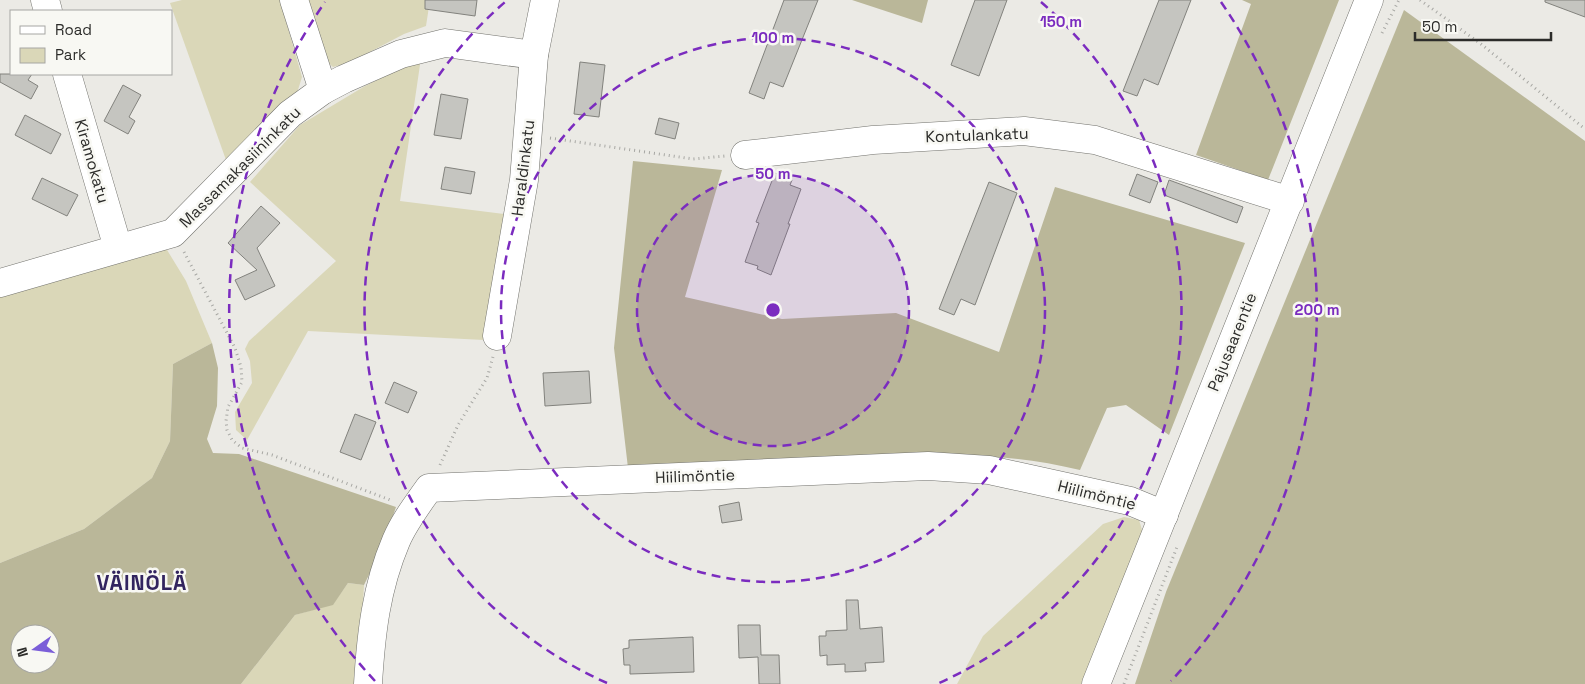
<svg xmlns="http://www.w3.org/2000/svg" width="1585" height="684" viewBox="0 0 1585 684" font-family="'Space Grotesk',sans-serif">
  <rect width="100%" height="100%" fill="#ebeae5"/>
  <!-- green -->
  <g fill="#dad7b8">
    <path d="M 182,0 L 280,0 L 302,77 L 297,93 L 226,160 L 170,3 Z"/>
    <path d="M 306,0 L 430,0 L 426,26 L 404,34 L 349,63 L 333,67 L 324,59 Z"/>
    <path d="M 421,58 L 400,201 L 504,214 L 484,340 L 308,331 L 247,440 L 236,430 L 235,412 L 252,383 L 250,361 L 245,349 L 249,341 L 336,261 L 250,182 L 300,125 L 365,86 Z"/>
    <path d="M 164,245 L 186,281 L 212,343 L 173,364 L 170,441 L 152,478 L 84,529 L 0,563 L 0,297 Z"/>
    <path d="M 1124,517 L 1139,520 L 1143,533 L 1081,684 L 957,684 L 983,636 L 1103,524 Z"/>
    <path d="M 348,583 L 364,585 L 359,684 L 241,684 L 295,615 L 333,604 Z"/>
  </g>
  <!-- forest -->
  <g fill="#bab799" fill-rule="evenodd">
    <path d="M 852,0 L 928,0 L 922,23 Z"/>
    <path d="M 1242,0 L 1339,0 L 1268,180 L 1196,155 L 1251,4 Z"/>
    <path d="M 1404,10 L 1585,141 L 1585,684 L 1135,684 L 1166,592 Z"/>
    <path d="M 633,161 L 722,170 L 685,297 L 782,319 L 896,313 L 999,352 L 1055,187 L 1245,243 L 1169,435 L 1126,405 L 1107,408 L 1080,470 C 991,449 904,453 813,458 C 751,461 689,465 628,468 L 614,348 Z"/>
    <path d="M 212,343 L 218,368 L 217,406 L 207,439 L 213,453 L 239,454 L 396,507 L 383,546 L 364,585 L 348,583 L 333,605 L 295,615 L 241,684 L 0,684 L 0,563 L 84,529 L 152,478 L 170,441 L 173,364 ZM 20,634 L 50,634 L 50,664 L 20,664 Z"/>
  </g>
  <!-- building -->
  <g fill="#c5c5c0" stroke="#82827d">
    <path d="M 425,0 L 477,0 L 475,16 L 425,9 Z"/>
    <path d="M 784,0 L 818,0 L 783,87 L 770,82 L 764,99 L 749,93 Z"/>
    <path d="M 975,0 L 1007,0 L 979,76 L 951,65 Z"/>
    <path d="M 1159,0 L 1191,0 L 1158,85 L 1144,79 L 1137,96 L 1123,91 Z"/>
    <path d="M 1545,0 L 1585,0 L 1585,17 L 1545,2 Z"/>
    <path d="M 580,62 L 605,65 L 599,117 L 574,114 Z"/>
    <path d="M 0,74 L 32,74 L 28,80 L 38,86 L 31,99 L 0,82 Z"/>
    <path d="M 123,85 L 141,95 L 129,117 L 135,121 L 128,134 L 104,121 Z"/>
    <path d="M 441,94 L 468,99 L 461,139 L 434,135 Z"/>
    <path d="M 25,115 L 61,134 L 51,154 L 15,135 Z"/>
    <path d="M 659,118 L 679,123 L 675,139 L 655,134 Z"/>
    <path d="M 445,167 L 475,172 L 471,194 L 441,189 Z"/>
    <path d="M 775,173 L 792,180 L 790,185 L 801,189 L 788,224 L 790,224 L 771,275 L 757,269 L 758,266 L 745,262 L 759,223 L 756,222 Z"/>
    <path d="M 1137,174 L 1158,182 L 1150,203 L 1129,195 Z"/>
    <path d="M 42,178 L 78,195 L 67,216 L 32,199 Z"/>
    <path d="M 1169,180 L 1243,207 L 1237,223 L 1164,195 Z"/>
    <path d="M 989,182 L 1017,193 L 975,305 L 961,299 L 954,315 L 939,309 Z"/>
    <path d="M 261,206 L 280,223 L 257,248 L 275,286 L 245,300 L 235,280 L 257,270 L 228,243 Z"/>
    <path d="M 589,371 L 591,403 L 545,406 L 543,373 Z"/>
    <path d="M 394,382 L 417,392 L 408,413 L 385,403 Z"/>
    <path d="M 355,414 L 376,422 L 361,460 L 340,452 Z"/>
    <path d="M 739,502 L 742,520 L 722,523 L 719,506 Z"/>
    <path d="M 846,600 L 858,600 L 860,629 L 882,627 L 884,662 L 865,663 L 866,671 L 845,672 L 845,664 L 827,665 L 827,655 L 820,656 L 819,636 L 826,636 L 826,631 L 847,630 Z"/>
    <path d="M 738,625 L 760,625 L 761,655 L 779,655 L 780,684 L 759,684 L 758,657 L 739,658 Z"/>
    <path d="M 693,637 L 694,672 L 630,674 L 630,665 L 624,665 L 623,649 L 629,648 L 629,640 Z"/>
  </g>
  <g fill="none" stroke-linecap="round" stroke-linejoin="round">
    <defs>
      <g id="minor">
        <path d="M 45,0 L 48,11"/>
        <path d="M 294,0 L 323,90"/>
        <path d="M 67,74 L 118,248"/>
        <path d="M 745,155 L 873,140 L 1024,131 L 1095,140 L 1290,201"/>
        <path d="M 0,283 L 173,233 L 290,114 L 323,90 L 344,79 L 401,54 L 445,43 L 534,55"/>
        <path d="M 497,336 L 524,180 L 534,55 L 545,0"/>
        <path d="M 368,684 C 371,634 376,588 396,541 C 404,522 417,505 429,488 L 928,466 L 989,470 L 1130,501 L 1164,515"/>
        <path d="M 1096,684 L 1369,0"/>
      </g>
    </defs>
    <!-- minor casing -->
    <use href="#minor" stroke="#72726d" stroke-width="29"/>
    <!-- path -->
    <g stroke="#a7a7a3" stroke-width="3" stroke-dasharray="1 4" stroke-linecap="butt">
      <path d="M 1420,0 L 1481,44 L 1585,129"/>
      <path d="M 1382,33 L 1399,0"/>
      <path d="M 550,138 L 693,159 L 725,156"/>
      <path d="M 184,252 L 235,348 L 241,367 L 242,382 L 228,407 L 226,421 L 227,430 L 232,440 L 242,448 L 272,455 L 393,501"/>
      <path d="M 440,465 L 458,425 L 487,378 L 493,357"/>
      <path d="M 1124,684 L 1177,547"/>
    </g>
    <!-- minor -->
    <use href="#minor" stroke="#fff" stroke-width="28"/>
  </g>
  <!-- distance rings -->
  <circle cx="773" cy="310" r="136" fill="#7b2cbf" fill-opacity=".12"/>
  <g fill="none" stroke="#7b2cbf" stroke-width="2.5" stroke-dasharray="9 6">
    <circle cx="773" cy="310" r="136"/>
    <circle cx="773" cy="310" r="272"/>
    <path d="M607 683A408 408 0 0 1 505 2M1041 2A408 408 0 0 1 939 683"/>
    <path d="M375 681A544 544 0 0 1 325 2M1221 2A544 544 0 0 1 1171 681"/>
  </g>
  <g text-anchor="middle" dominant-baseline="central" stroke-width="5" stroke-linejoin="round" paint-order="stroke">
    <!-- street labels -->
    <g font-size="16" fill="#2c2c2a" stroke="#f8f8f3">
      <text transform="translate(977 135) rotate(-2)">Kontulankatu</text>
      <text transform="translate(92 161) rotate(74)">Kiramokatu</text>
      <text transform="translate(240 167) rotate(-45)">Massamakasiininkatu</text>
      <text transform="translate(523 168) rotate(-83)">Haraldinkatu</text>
      <text transform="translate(1232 342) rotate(-68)">Pajusaarentie</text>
      <text transform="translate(695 476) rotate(-2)">Hiilimöntie</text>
      <text transform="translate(1097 495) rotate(14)">Hiilimöntie</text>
    </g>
    <!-- district labels -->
    <g font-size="21" font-weight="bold" letter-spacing="1" fill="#32245f" stroke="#f8f8f3">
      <text x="142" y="582">VÄINÖLÄ</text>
    </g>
  </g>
  <circle cx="773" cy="310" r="8" fill="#7b2cbf" stroke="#f8f8f3" stroke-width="2.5"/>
  <g font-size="15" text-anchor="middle" font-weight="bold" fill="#7b2cbf" stroke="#f8f8f3" stroke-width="5" stroke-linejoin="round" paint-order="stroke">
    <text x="1061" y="27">150 m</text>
    <text x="773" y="43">100 m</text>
    <text x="773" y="179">50 m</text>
    <text x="1317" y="315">200 m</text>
  </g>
  <!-- legend -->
  <rect x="10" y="10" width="162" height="65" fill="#f8f8f3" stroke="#a6a6a3"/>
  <rect x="20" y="26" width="25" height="8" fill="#ffffff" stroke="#a6a6a3"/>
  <text x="55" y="35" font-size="15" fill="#2c2c2a">Road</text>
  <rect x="20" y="48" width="25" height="15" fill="#dad7b8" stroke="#a6a6a3"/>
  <text x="55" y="60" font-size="15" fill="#2c2c2a">Park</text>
  <!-- north arrow -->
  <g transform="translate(35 649) rotate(256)"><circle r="24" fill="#f8f8f3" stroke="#a6a6a3"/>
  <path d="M0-4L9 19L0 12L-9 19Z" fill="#7b5ed8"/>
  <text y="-8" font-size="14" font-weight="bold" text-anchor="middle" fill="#2c2c2a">N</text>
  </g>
  <!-- scale -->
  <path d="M1415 32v8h136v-8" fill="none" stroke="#2c2c2a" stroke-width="2.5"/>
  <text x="1422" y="32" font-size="15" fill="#2c2c2a" stroke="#f8f8f3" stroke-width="4" paint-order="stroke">50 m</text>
</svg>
